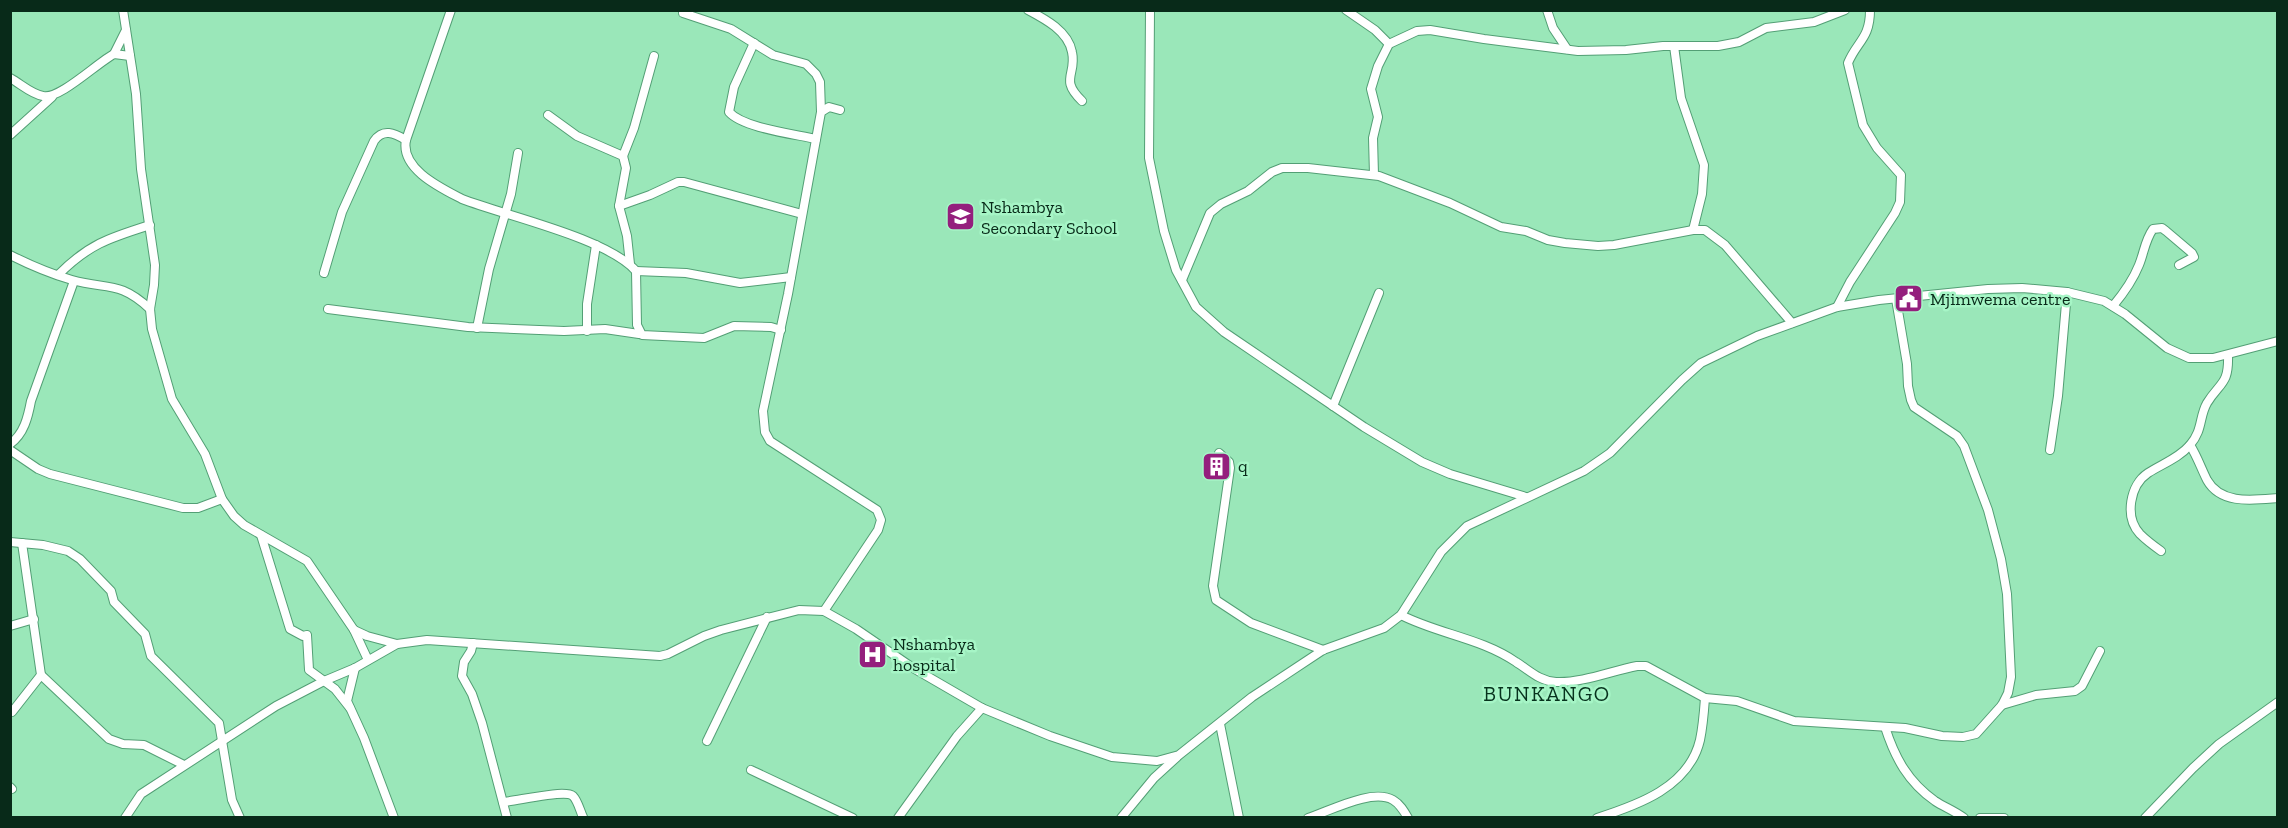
<svg xmlns="http://www.w3.org/2000/svg" width="2288" height="828" viewBox="0 0 2288 828" font-family="'Zilla Slab',serif">
  <rect width="100%" height="100%" fill="#9ae7b9"/>
  <g fill="none" stroke-linecap="round" stroke-linejoin="round">
    <defs>
      <g id="street">
        <path d="M 123,10 L 136,94 L 141,169 L 155,265 L 154,285 L 150,309 L 152,329 L 172,399 L 205,454 L 222,499 L 234,516 L 244,525 L 307,561 L 354,630 L 367,636 L 397,644"/>
        <path d="M 451,10 L 406,140 C 400,169 441,188 462,199 C 506,216 607,238 636,271 L 637,325 L 642,335 L 704,338 L 734,326 L 771,327 L 781,330"/>
        <path d="M 1028,10 C 1045,19 1068,31 1072,52 C 1077,75 1059,79 1082,101"/>
        <path d="M 1150,10 L 1149,158 L 1164,231 L 1176,270 L 1196,307 L 1224,332 L 1364,427 L 1422,462 L 1450,474 L 1526,497"/>
        <path d="M 1346,10 L 1375,30 L 1389,44"/>
        <path d="M 1547,10 L 1553,28 L 1567,49"/>
        <path d="M 683,13 L 731,29 L 773,55 L 806,64 L 816,74 L 820,82 L 821,112"/>
        <path d="M 754,43 L 734,87 L 729,112 C 743,128 794,134 816,139"/>
        <path d="M 1674,46 L 1681,98 L 1704,165 L 1702,194 L 1693,230"/>
        <path d="M 114,54 L 126,30"/>
        <path d="M 10,78 C 21,84 31,94 43,96 C 59,100 97,63 114,54 L 130,56"/>
        <path d="M 548,115 L 577,136 L 623,156 L 626,168 L 619,206 L 627,236 L 630,264"/>
        <path d="M 10,135 L 52,97"/>
        <path d="M 623,156 L 634,128 L 654,56"/>
        <path d="M 1374,175 L 1373,138 L 1378,117 L 1371,89 L 1378,66 L 1389,44 L 1417,31 L 1430,30 L 1484,39 L 1578,51 L 1626,50 L 1663,46 L 1718,46 L 1739,42 L 1766,28 L 1814,22 L 1845,10"/>
        <path d="M 619,206 L 650,195 L 678,182 L 684,182 L 802,214"/>
        <path d="M 10,255 C 30,265 51,274 72,280 C 107,290 119,280 150,309"/>
        <path d="M 636,271 L 686,273 L 740,283 L 791,277"/>
        <path d="M 324,273 L 342,212 L 374,141 C 383,128 394,133 406,140"/>
        <path d="M 58,275 C 89,244 109,238 150,225"/>
        <path d="M 1182,280 L 1210,213 L 1221,204 L 1248,191 L 1272,172 L 1282,168 L 1308,168 L 1379,176 L 1450,203 L 1501,227 L 1526,231 L 1548,240 L 1565,243 L 1598,246 L 1614,245 L 1693,230 L 1705,230 L 1725,245 L 1792,323"/>
        <path d="M 2113,306 C 2123,294 2133,280 2139,265 C 2144,253 2145,240 2153,229 L 2162,228 L 2166,231 L 2192,253 L 2194,257 L 2179,265"/>
        <path d="M 1837,307 L 1850,282 L 1895,213 L 1900,202 L 1901,175 L 1877,148 L 1863,125 L 1848,63 C 1857,41 1870,39 1870,10"/>
        <path d="M 328,309 L 468,327 L 564,331 L 605,329 L 639,334"/>
        <path d="M 477,328 L 489,269 L 511,194 L 518,153"/>
        <path d="M 587,331 L 587,304 L 596,245"/>
        <path d="M 1333,406 L 1379,293"/>
        <path d="M 10,444 C 24,434 28,417 31,401 L 74,281"/>
        <path d="M 2190,445 C 2197,456 2201,468 2207,480 C 2221,505 2253,500 2278,498"/>
        <path d="M 10,450 L 38,469 L 50,474 L 183,508 L 198,508 L 222,499"/>
        <path d="M 2050,450 L 2058,396 L 2067,292"/>
        <path d="M 1219,453 L 1229,462 L 1230,468 L 1213,586 L 1216,600 L 1251,623 L 1323,650"/>
        <path d="M 261,535 L 290,629 L 303,636 L 307,635 L 309,670 L 335,689 L 350,708"/>
        <path d="M 10,542 L 43,545 L 68,551 L 80,559 L 111,591 L 114,602 L 145,634 L 151,656 L 219,723 L 232,800 L 240,818"/>
        <path d="M 2161,551 C 2154,546 2146,540 2140,534 C 2124,517 2130,485 2148,473 C 2162,464 2179,458 2190,445 C 2203,430 2199,417 2207,403 C 2220,382 2229,385 2228,355"/>
        <path d="M 824,611 L 878,530 L 881,520 L 877,510 L 770,441 L 765,432 L 763,411 L 788,294 L 821,112 L 829,107 L 840,110"/>
        <path d="M 1401,615 C 1438,634 1481,638 1516,662 C 1529,670 1539,681 1556,682 C 1583,683 1611,671 1637,666 L 1646,666 L 1705,698 L 1737,701 L 1794,721 L 1905,728 L 1942,736 L 1963,737 L 1976,734 L 2002,705 L 2008,693 L 2011,677 L 2007,594 L 2001,559 L 1988,510 L 1964,446 L 1957,436 L 1914,407 L 1911,400 L 1908,386 L 1907,364 L 1896,299"/>
        <path d="M 10,626 L 34,619"/>
        <path d="M 354,630 L 368,660"/>
        <path d="M 473,643 L 471,651 L 464,662 L 462,676 L 472,694 L 482,723 L 507,818"/>
        <path d="M 355,668 L 347,701 L 364,738 L 394,818"/>
        <path d="M 41,675 L 109,739 L 123,744 L 144,745 L 184,765"/>
        <path d="M 2002,705 L 2036,695 L 2075,691 L 2082,686 L 2100,651"/>
        <path d="M 12,712 L 41,675 L 22,543"/>
        <path d="M 1220,724 L 1239,818"/>
        <path d="M 1885,727 C 1895,758 1908,782 1935,801 C 1944,807 1955,811 1964,818"/>
        <path d="M 707,741 L 767,617"/>
        <path d="M 751,770 L 853,818"/>
        <path d="M 10,787 L 12,789"/>
        <path d="M 503,802 C 517,801 565,789 573,796 C 578,801 580,811 583,817"/>
        <path d="M 125,818 L 141,794 L 276,706 L 324,681 L 355,668 L 397,644 L 427,640 L 660,656 L 668,654 L 704,636 L 721,630 L 799,610 L 824,611 L 856,629 L 913,668 L 982,708 L 1050,736 L 1112,757 L 1157,761 L 1179,755 L 1252,697 L 1323,650 L 1384,628 L 1401,615 L 1441,552 L 1467,526 L 1584,471 L 1610,453 L 1682,380 L 1701,363 L 1757,336 L 1837,307 L 1879,300 L 1988,289 L 2022,288 L 2067,292 L 2104,301 L 2125,314 L 2167,348 L 2189,358 L 2213,358 L 2278,341"/>
        <path d="M 898,818 L 957,736 L 982,708"/>
        <path d="M 1121,818 L 1154,778 L 1177,757"/>
        <path d="M 1308,818 C 1330,811 1372,788 1393,800 C 1400,804 1404,811 1408,818"/>
        <path d="M 1597,818 C 1638,805 1689,787 1700,740 C 1703,726 1704,712 1705,698"/>
        <path d="M 1980,818 L 2004,818"/>
        <path d="M 2145,818 L 2193,768 L 2219,744 L 2278,702"/>
      </g>
    </defs>
    <!-- street casing -->
    <use href="#street" stroke="#539f75" stroke-width="10"/>
    <!-- street -->
    <use href="#street" stroke="#fff" stroke-width="8"/>
  </g>
  <!-- icons -->
  <defs>
    <symbol id="school-square" viewBox="-11 -11 22 22"><rect x="-9" y="-9" width="18" height="18" rx="4" fill="#941f7d" stroke="#a6f5c6"/><path d="M0-5L7-2L0 1L-7-2ZM-4 1L0 2.5L4 1V4Q0 6-4 4Z" fill="#fff"/></symbol>
    <symbol id="civic-square" viewBox="-11 -11 22 22"><rect x="-9" y="-9" width="18" height="18" rx="4" fill="#941f7d" stroke="#a6f5c6"/><path d="M-.6-6.5H3V-4.5H.6V-3L4-1V1h2V6H-6V1h2V-1L-.6-3ZM-1.2 2.5V6h2.4V2.5Z" fill="#fff"/></symbol>
    <symbol id="building-square" viewBox="-11 -11 22 22"><rect x="-9" y="-9" width="18" height="18" rx="4" fill="#941f7d" stroke="#a6f5c6"/><path d="M-4-6H4V6H1V3H-1V6H-4ZM-2.5-4.3h1.7v1.8h-1.7ZM.8-4.3h1.7v1.8H.8ZM-2.5-1h1.7V.8h-1.7ZM.8-1h1.7V.8H.8Z" fill="#fff"/></symbol>
    <symbol id="hospital-square" viewBox="-11 -11 22 22"><rect x="-9" y="-9" width="18" height="18" rx="4" fill="#941f7d" stroke="#a6f5c6"/><path d="M-5-5h3v3.5h4V-5h3V5h-3V1.5h-4V5h-3Z" fill="#fff"/></symbol>
  </defs>
  <g fill-rule="evenodd">
    <use href="#school-square" x="944" y="200" width="33" height="33"/>
    <use href="#civic-square" x="1892" y="282" width="33" height="33"/>
    <use href="#building-square" x="1200" y="450" width="33" height="33"/>
    <use href="#hospital-square" x="856" y="638" width="33" height="33"/>
  </g>
  <g text-anchor="middle" dominant-baseline="central" stroke-width="5" stroke-linejoin="round" paint-order="stroke">
    <!-- poi labels -->
    <g font-size="18" fill="#082a19" stroke="#a6f5c6" text-anchor="start">
      <text x="981" y="207">Nshambya<tspan x="981" dy="21">Secondary School</tspan></text>
      <text x="1930" y="299">Mjimwema centre</text>
      <text x="1238" y="466">q</text>
      <text x="893" y="644">Nshambya<tspan x="893" dy="21">hospital</tspan></text>
    </g>
    <!-- quarter labels -->
    <g font-size="21" letter-spacing="1.5" fill="#07321d" stroke="#a6f5c6">
      <text x="1547" y="693">BUNKANGO</text>
    </g>
  </g>
  <!-- border -->
  <rect width="2288" height="828" fill="none" stroke="#082a19" stroke-width="24"/>
</svg>
